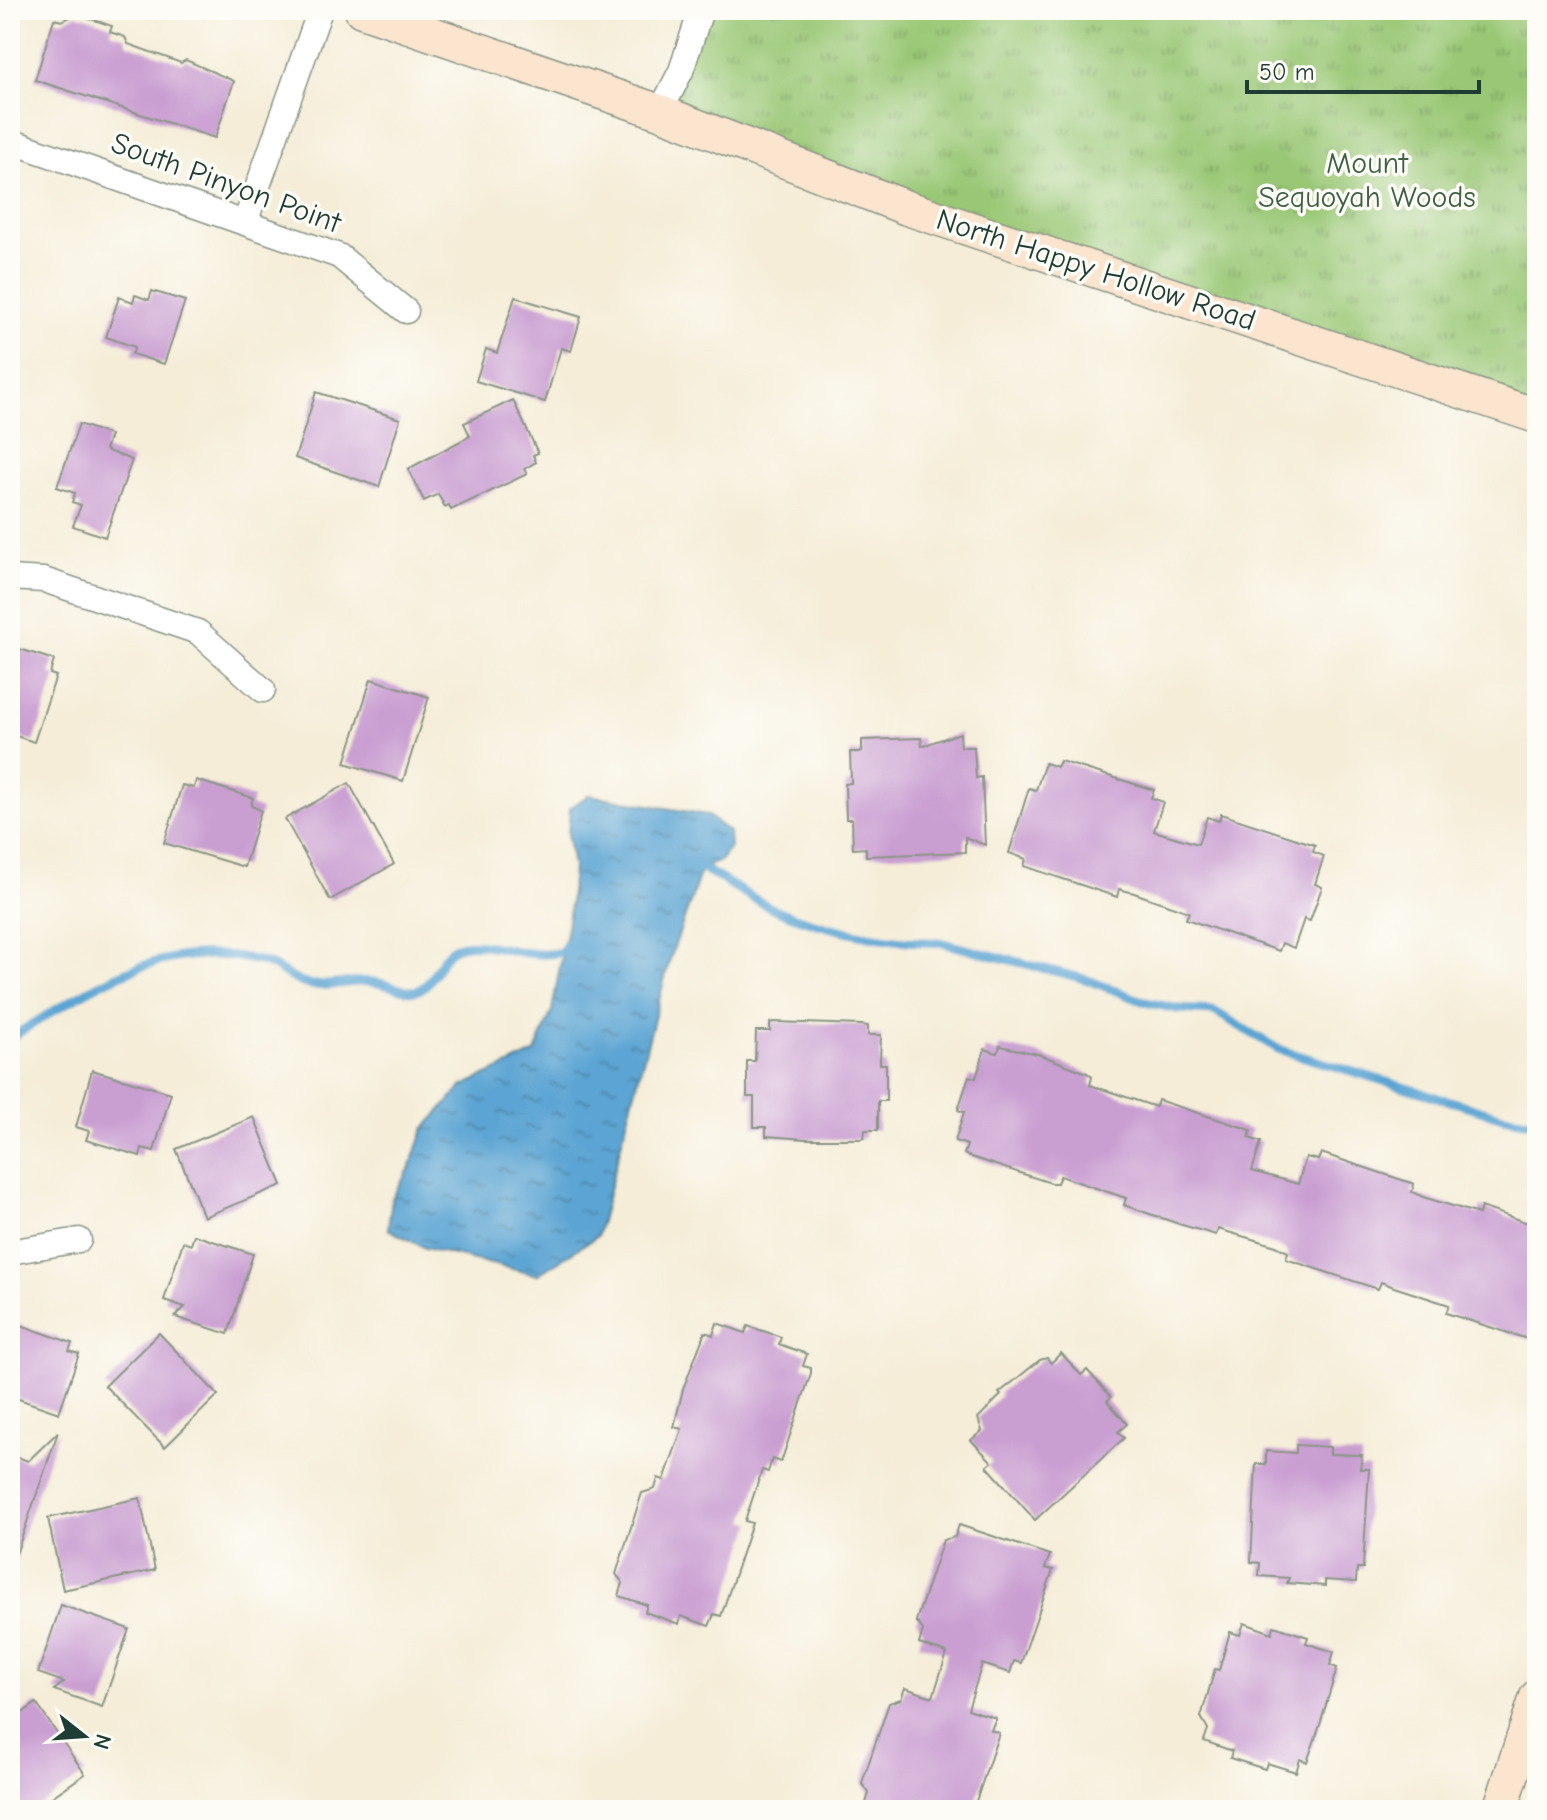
<svg xmlns="http://www.w3.org/2000/svg" width="1547" height="1820" viewBox="0 0 1547 1820" font-family="'Comic Neue',sans-serif">
  <defs>
    <pattern id="park-tufts" width="24" height="20" patternUnits="userSpaceOnUse" patternTransform="scale(2)"><rect width="24" height="20" fill="#99c775"/><path d="M3 7l-1-3M5 7V3M7 7l1-3M15 17l-1-3M17 17v-4M19 17l1-3" fill="none" stroke="#7ca361"/></pattern>
    <pattern id="water-ripples" width="26" height="14" patternUnits="userSpaceOnUse" patternTransform="scale(2)"><rect width="26" height="14" fill="#5ca4d3"/><path d="M2 4q2-2 4 0t4 0M15 11q2-2 4 0t4 0" fill="none" stroke="#4b87ac"/></pattern>
  </defs>
  <rect width="100%" height="100%" fill="#fdfcf7"/>
  <filter id="ink" filterUnits="userSpaceOnUse"><feTurbulence type="fractalNoise" baseFrequency=".0125" numOctaves="2"/><feDisplacementMap in="SourceGraphic" scale="16" xChannelSelector="R" yChannelSelector="G"/><feConvolveMatrix kernelMatrix="1 2 1 2 8 2 1 2 1" color-interpolation-filters="sRGB"/></filter>
  <filter id="wash" filterUnits="userSpaceOnUse"><feTurbulence type="fractalNoise" baseFrequency=".006" numOctaves="4" result="noise"/><feDisplacementMap in="SourceGraphic" scale="32" xChannelSelector="R" yChannelSelector="G"/><feGaussianBlur stdDeviation="1.8" result="paint"/><feColorMatrix in="noise" values="0 0 0 0 0 0 0 0 0 0 0 0 0 0 0 0 0 1.4 0 .05"/><feComposite in="paint" operator="in"/></filter>
  <g filter="url(#wash)">
    <rect width="100%" height="100%" fill="#f5edd8"/>
    <!-- park -->
    <path fill="url(#park-tufts)" stroke="#5c8254" stroke-width="2" d="M 701,10 L 1537,10 L 1537,416 L 660,112 Z"/>
    <!-- water -->
    <path fill="url(#water-ripples)" stroke="#3e7084" stroke-width="2" d="M 589,795 L 707,815 L 729,832 L 730,848 L 719,862 L 702,868 L 669,962 L 597,1236 L 537,1275 L 425,1248 L 388,1229 L 392,1198 L 411,1166 L 424,1129 L 463,1086 L 535,1053 L 552,1011 L 569,915 L 573,867 L 568,837 L 570,808 Z"/>
    <g fill="none" stroke-linecap="round" stroke-linejoin="round">
      <!-- stream -->
      <g stroke="#5ca4d3" stroke-width="9">
        <path d="M 692,863 C 720,876 745,896 774,909 C 819,928 891,944 939,942 L 1085,979 L 1145,1002 L 1178,1009 L 1214,1011 L 1278,1049 L 1503,1117 L 1537,1123"/>
        <path d="M 10,1038 C 92,988 160,935 263,962 C 278,966 291,981 306,984 C 327,989 351,979 373,982 C 385,983 402,992 414,991 C 436,988 437,951 460,946 C 493,939 525,961 562,952 L 567,944"/>
      </g>
    </g>
    <g id="blocks">
      <!-- building -->
      <g fill="#c99ed1">
        <path d="M 77,14 L 112,26 L 110,32 L 125,37 L 128,44 L 181,63 L 186,60 L 234,81 L 215,138 L 35,80 L 54,19 L 62,21 Z"/>
        <path d="M 152,291 L 185,301 L 164,364 L 132,354 L 135,347 L 106,337 L 119,297 L 133,302 L 135,295 L 149,300 Z"/>
        <path d="M 515,297 L 581,317 L 571,351 L 561,348 L 545,402 L 476,381 L 486,349 L 497,353 Z"/>
        <path d="M 316,392 L 400,419 L 379,487 L 295,458 Z"/>
        <path d="M 513,400 L 538,453 L 533,455 L 536,462 L 524,469 L 527,474 L 451,510 L 449,505 L 445,507 L 438,494 L 424,501 L 408,469 L 470,436 L 464,423 Z"/>
        <path d="M 79,424 L 110,435 L 105,450 L 132,460 L 105,537 L 73,526 L 81,505 L 72,502 L 75,493 L 57,487 Z"/>
        <path d="M 10,646 L 54,660 L 50,674 L 56,676 L 34,742 L 10,734 Z"/>
        <path d="M 371,679 L 429,697 L 403,781 L 345,763 Z"/>
        <path d="M 960,733 L 961,747 L 974,747 L 976,778 L 982,777 L 985,845 L 965,837 L 965,852 L 866,856 L 866,848 L 853,849 L 852,819 L 846,819 L 845,784 L 851,783 L 850,752 L 862,752 L 862,740 L 921,738 L 922,746 Z"/>
        <path d="M 1060,761 L 1154,790 L 1151,798 L 1163,802 L 1154,831 L 1198,844 L 1207,817 L 1219,821 L 1221,814 L 1315,845 L 1313,852 L 1324,856 L 1315,884 L 1322,887 L 1310,921 L 1304,919 L 1294,948 L 1282,943 L 1279,951 L 1186,919 L 1189,912 L 1134,893 L 1119,889 L 1117,897 L 1024,866 L 1026,859 L 1009,853 L 1029,788 L 1036,790 L 1045,763 L 1057,767 Z"/>
        <path d="M 196,780 L 253,798 L 251,806 L 261,810 L 244,867 L 164,843 L 182,785 L 194,788 Z"/>
        <path d="M 349,783 L 394,864 L 330,900 L 285,819 Z"/>
        <path d="M 774,1022 L 861,1025 L 868,1026 L 868,1035 L 881,1035 L 880,1064 L 886,1064 L 886,1101 L 878,1101 L 878,1130 L 865,1130 L 864,1138 L 860,1139 L 806,1139 L 766,1136 L 766,1127 L 754,1127 L 754,1097 L 747,1097 L 747,1061 L 755,1061 L 756,1031 L 770,1031 L 770,1023 Z"/>
        <path d="M 1000,1046 L 1038,1054 L 1087,1073 L 1092,1077 L 1090,1085 L 1156,1107 L 1158,1100 L 1251,1130 L 1249,1138 L 1261,1142 L 1252,1171 L 1298,1184 L 1306,1157 L 1318,1160 L 1321,1153 L 1414,1184 L 1412,1192 L 1423,1197 L 1479,1214 L 1481,1207 L 1537,1226 L 1537,1342 L 1446,1313 L 1449,1305 L 1394,1287 L 1381,1282 L 1378,1289 L 1286,1259 L 1288,1252 L 1276,1246 L 1218,1229 L 1216,1235 L 1179,1224 L 1124,1205 L 1126,1198 L 1060,1176 L 1057,1183 L 1051,1183 L 968,1156 L 964,1154 L 967,1145 L 955,1141 L 964,1112 L 958,1110 L 969,1076 L 976,1078 L 985,1049 L 997,1053 Z"/>
        <path d="M 92,1070 L 171,1093 L 154,1151 L 142,1148 L 140,1156 L 86,1140 L 89,1131 L 76,1127 Z"/>
        <path d="M 254,1117 L 282,1185 L 204,1217 L 176,1149 Z"/>
        <path d="M 194,1235 L 253,1254 L 228,1334 L 175,1317 L 185,1307 L 164,1300 L 183,1242 L 191,1245 Z"/>
        <path d="M 717,1323 L 745,1333 L 748,1326 L 781,1337 L 779,1344 L 807,1354 L 803,1366 L 811,1368 L 811,1373 L 781,1462 L 772,1459 L 768,1472 L 762,1470 L 745,1521 L 752,1523 L 721,1616 L 714,1614 L 709,1626 L 681,1616 L 679,1624 L 645,1612 L 647,1605 L 619,1596 L 623,1583 L 616,1574 L 642,1493 L 655,1489 L 658,1478 L 664,1480 L 682,1429 L 674,1427 L 683,1389 L 705,1332 L 713,1335 Z"/>
        <path d="M 18,1324 L 72,1343 L 69,1351 L 79,1354 L 59,1413 L 10,1396 L 10,1332 L 16,1333 Z"/>
        <path d="M 159,1333 L 218,1395 L 165,1447 L 105,1386 Z"/>
        <path d="M 1061,1353 L 1081,1375 L 1087,1370 L 1111,1397 L 1107,1401 L 1127,1424 L 1118,1432 L 1124,1438 L 1035,1520 L 987,1466 L 992,1462 L 971,1440 L 982,1431 L 978,1418 L 1001,1395 L 999,1393 L 1040,1360 L 1047,1358 L 1051,1363 Z"/>
        <path d="M 58,1432 L 14,1560 L 10,1559 L 10,1454 L 28,1461 Z"/>
        <path d="M 1296,1445 L 1330,1447 L 1330,1454 L 1362,1455 L 1360,1469 L 1369,1469 L 1363,1568 L 1357,1568 L 1356,1582 L 1325,1580 L 1325,1586 L 1287,1583 L 1289,1578 L 1259,1576 L 1260,1563 L 1251,1562 L 1256,1464 L 1266,1464 L 1266,1451 L 1296,1453 Z"/>
        <path d="M 140,1498 L 155,1570 L 63,1590 L 48,1518 Z"/>
        <path d="M 959,1525 L 1050,1555 L 1045,1568 L 1053,1570 L 1021,1663 L 1014,1661 L 1010,1673 L 982,1664 L 968,1709 L 996,1718 L 991,1730 L 999,1733 L 973,1810 L 864,1810 L 869,1793 L 862,1783 L 889,1703 L 901,1699 L 905,1688 L 933,1697 L 947,1653 L 919,1644 L 923,1630 L 916,1621 L 943,1540 L 955,1537 Z"/>
        <path d="M 61,1605 L 129,1629 L 102,1707 L 54,1690 L 64,1682 L 38,1673 Z"/>
        <path d="M 1244,1623 L 1272,1633 L 1274,1626 L 1308,1637 L 1306,1643 L 1334,1652 L 1330,1665 L 1337,1668 L 1320,1725 L 1307,1762 L 1300,1759 L 1296,1772 L 1267,1763 L 1265,1769 L 1230,1758 L 1232,1751 L 1204,1741 L 1208,1729 L 1201,1717 L 1215,1669 L 1219,1670 L 1230,1632 L 1240,1635 Z"/>
        <path d="M 36,1703 L 85,1774 L 33,1810 L 19,1810 L 10,1797 L 10,1722 Z"/>
      </g>
    </g>
  </g>
  <g filter="url(#ink)">
    <use href="#blocks" fill-opacity="0" stroke="#8a9586" stroke-width="2"/>
    <g fill="none" stroke-linecap="round" stroke-linejoin="round">
      <defs>
        <g id="street">
          <path d="M 660,112 L 681,71 L 701,10"/>
          <path d="M 10,141 L 339,256 L 406,311"/>
          <path d="M 246,220 L 320,10"/>
          <path d="M 10,578 L 44,580 L 198,632 L 263,690"/>
          <path d="M 10,1252 L 79,1240"/>
        </g>
        <g id="secondary">
          <path d="M 362,10 L 660,112 L 907,208 L 1537,416"/>
          <path d="M 1500,1810 L 1537,1697"/>
        </g>
      </defs>
      <!-- street casing -->
      <use href="#street" stroke="#8a9586" stroke-width="27"/>
      <!-- secondary casing -->
      <use href="#secondary" stroke="#8a9586" stroke-width="37"/>
      <!-- street -->
      <use href="#street" stroke="#fff" stroke-width="24"/>
      <!-- secondary -->
      <use href="#secondary" stroke="#fbe5cf" stroke-width="34"/>
    </g>
  </g>
  <g text-anchor="middle" dominant-baseline="central" stroke-width="7" stroke-linejoin="round" paint-order="stroke">
    <!-- park labels -->
    <g font-size="30" fill="#3e6044" stroke="#fdfcf7">
      <text x="1367" y="163">Mount<tspan x="1367" dy="34">Sequoyah Woods</tspan></text>
    </g>
    <!-- street labels -->
    <g font-size="30" fill="#1f3d34" stroke="#fdfcf7">
      <text transform="translate(226 183) rotate(20)">South Pinyon Point</text>
      <text transform="translate(1096 270) rotate(18)">North Happy Hollow Road</text>
    </g>
  </g>
  <!-- margin -->
  <rect width="1547" height="1820" fill="none" stroke="#fdfcf7" stroke-width="40"/>
  <!-- north arrow -->
  <g transform="translate(84 1736) rotate(107)" stroke="#fdfcf7" stroke-width="6" paint-order="stroke">
  <path d="M0-6L14 30L0 20L-14 30Z" fill="#1f3d34"/>
  <text y="-12" font-size="22" font-weight="bold" text-anchor="middle" fill="#1f3d34">N</text>
  </g>
  <!-- scale -->
  <path d="M1247 80v12h232v-12" fill="none" stroke="#1f3d34" stroke-width="4"/>
  <text x="1259" y="80" font-size="24" fill="#1f3d34" stroke="#fdfcf7" stroke-width="6" paint-order="stroke">50 m</text>
</svg>
